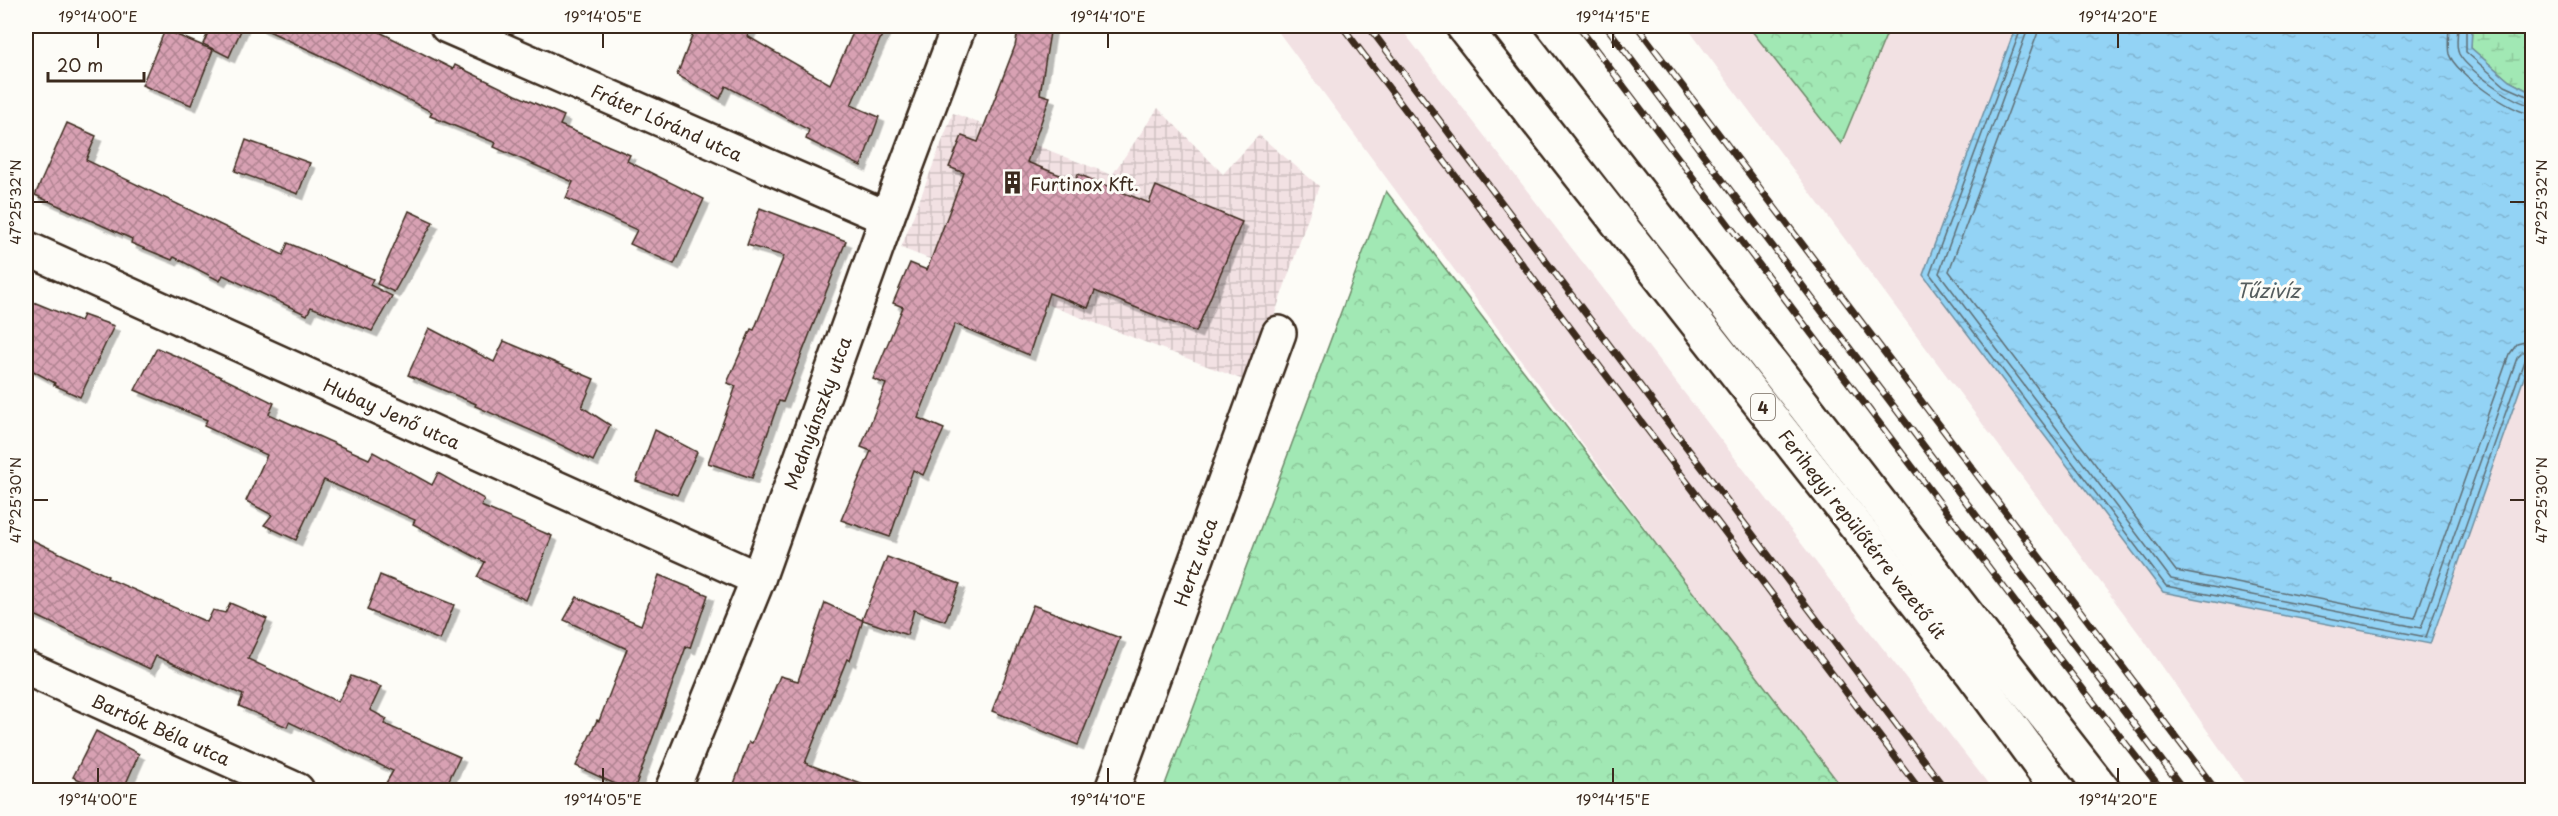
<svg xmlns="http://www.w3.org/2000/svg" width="2558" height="816" viewBox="0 0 2558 816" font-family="'Playpen Sans',sans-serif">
  <defs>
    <pattern id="industrial-grid" width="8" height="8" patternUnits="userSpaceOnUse" patternTransform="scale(1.5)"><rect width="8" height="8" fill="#f2e1e3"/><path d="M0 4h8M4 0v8" fill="none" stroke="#d0c1c2"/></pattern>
    <pattern id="forest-crowns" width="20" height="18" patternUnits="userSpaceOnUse" patternTransform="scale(1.5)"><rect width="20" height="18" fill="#a1e8b4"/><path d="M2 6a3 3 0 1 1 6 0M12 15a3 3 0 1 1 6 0" fill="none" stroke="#8cc79a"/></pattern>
    <pattern id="wetland-marsh" width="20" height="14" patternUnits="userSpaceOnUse" patternTransform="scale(1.5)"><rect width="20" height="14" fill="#a1e8b4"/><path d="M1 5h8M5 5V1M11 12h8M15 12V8" fill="none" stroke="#8cc79a"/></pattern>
    <pattern id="water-ripples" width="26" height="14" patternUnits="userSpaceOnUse" patternTransform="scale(1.5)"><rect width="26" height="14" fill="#93d3f5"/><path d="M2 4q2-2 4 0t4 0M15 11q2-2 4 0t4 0" fill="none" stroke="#80b5d2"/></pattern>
    <pattern id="building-cross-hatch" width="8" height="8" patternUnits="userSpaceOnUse" patternTransform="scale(1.5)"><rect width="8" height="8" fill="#d8a1b3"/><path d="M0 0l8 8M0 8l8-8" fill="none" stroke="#b08391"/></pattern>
    <filter id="shadow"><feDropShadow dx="5.5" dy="5.5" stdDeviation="0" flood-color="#0004"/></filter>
  </defs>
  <rect width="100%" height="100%" fill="#fdfcf7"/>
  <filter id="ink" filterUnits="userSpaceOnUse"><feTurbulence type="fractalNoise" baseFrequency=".0167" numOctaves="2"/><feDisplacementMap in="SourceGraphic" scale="12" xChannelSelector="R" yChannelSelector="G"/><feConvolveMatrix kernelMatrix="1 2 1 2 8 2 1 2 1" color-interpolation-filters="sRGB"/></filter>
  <g filter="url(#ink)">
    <!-- built -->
    <g fill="#f2e1e3">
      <path d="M 1274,26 L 1399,26 L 1993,790 L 1839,790 Z"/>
      <path d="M 1686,26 L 2532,26 L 2532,790 L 2249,790 L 2143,639 Z"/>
    </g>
    <!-- industrial -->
    <path fill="url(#industrial-grid)" d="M 1158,108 L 1223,174 L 1259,135 L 1319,186 L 1251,383 L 901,248 L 953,113 L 1112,175 Z"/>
    <!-- forest -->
    <g fill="url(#forest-crowns)" stroke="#6e8969" stroke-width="1.5">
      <path d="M 1748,26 L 1890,26 L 1841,144 Z"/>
      <path d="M 1386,191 L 1844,790 L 1163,790 Z"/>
    </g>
    <!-- wetland -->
    <path fill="url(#wetland-marsh)" stroke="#6e8969" stroke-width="1.5" d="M 2472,26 L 2532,26 L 2532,93 L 2509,81 L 2471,48 Z"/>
    <!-- water -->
    <path fill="url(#water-ripples)" stroke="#708f9f" stroke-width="1.5" d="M 2016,26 L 2472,26 L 2471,48 L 2509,81 L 2532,93 L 2532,355 L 2430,644 L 2163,592 L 1923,275 Z"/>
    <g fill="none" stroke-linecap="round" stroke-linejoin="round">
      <!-- shore -->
      <g stroke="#5e6e74" stroke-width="1.5">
        <path d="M 2022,26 L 1930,274 L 2166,586 L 2426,637 L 2524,361 L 2527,357 L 2532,356"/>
        <path d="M 2029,26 L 1939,273 L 2171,579 L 2421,628 L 2517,358 L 2524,351 L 2532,349"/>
        <path d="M 2038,26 L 2037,35 L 1949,271 L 2176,571 L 2415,618 L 2509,355 L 2517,344 L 2532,340"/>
        <path d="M 2449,26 C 2449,35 2447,45 2449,54 C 2455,73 2512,113 2532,114"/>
        <path d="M 2458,26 C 2458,34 2455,46 2459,54 C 2467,69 2515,104 2532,105"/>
        <path d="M 2466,26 L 2466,52 L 2505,86 L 2532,98"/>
      </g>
    </g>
    <!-- building -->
    <g fill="url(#building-cross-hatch)" stroke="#3b2a1e" stroke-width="1.5" filter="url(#shadow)">
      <path d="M 211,26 L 243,26 L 229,57 L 203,44 Z"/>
      <path d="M 258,26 L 368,26 L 453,69 L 455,65 L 516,95 L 564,116 L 560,125 L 630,155 L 627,161 L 704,199 L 674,264 L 630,244 L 637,230 L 566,198 L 573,182 L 494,147 L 496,143 L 430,116 L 432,112 L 335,62 Z"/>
      <path d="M 696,26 L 752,26 L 747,36 L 830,84 L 856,26 L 886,26 L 851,105 L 879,117 L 861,166 L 806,139 L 809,130 L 726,86 L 720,99 L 677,75 Z"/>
      <path d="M 1019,26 L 1051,26 L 1040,94 L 1050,97 L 1027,162 L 1075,181 L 1078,174 L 1149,203 L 1156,186 L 1242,222 L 1196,332 L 1095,291 L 1088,308 L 1049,293 L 1029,355 L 955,324 L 918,418 L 944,429 L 923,475 L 913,470 L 890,537 L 841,520 L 871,451 L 861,447 L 886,384 L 873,379 L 903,307 L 893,303 L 910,263 L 927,270 L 964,173 L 949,167 L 962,136 L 978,142 L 1015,46 Z"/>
      <path d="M 165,30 L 213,50 L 191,105 L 142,85 Z"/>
      <path d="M 67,123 L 96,136 L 86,160 L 283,255 L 288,243 L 373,279 L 370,285 L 392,296 L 372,331 L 311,307 L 307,315 L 223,275 L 220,281 L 174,257 L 172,260 L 131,243 L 132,239 L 35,195 Z"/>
      <path d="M 246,140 L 310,163 L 298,194 L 235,171 Z"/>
      <path d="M 760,208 L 846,241 L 783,402 L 779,401 L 752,478 L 708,463 L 736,386 L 727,383 L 751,329 L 754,330 L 784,256 L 747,245 Z"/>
      <path d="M 409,211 L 433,222 L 394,292 L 377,284 Z"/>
      <path d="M 26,299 L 80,321 L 83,315 L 114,326 L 80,397 L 54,385 L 55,383 L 26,367 Z"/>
      <path d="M 429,328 L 494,362 L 504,341 L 594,379 L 582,407 L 610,425 L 593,461 L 539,434 L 475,406 L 476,404 L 408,375 Z"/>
      <path d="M 157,348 L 188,361 L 274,403 L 269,414 L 369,459 L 373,452 L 432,485 L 438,473 L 484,499 L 481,506 L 552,536 L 526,600 L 477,577 L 485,562 L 413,524 L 415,520 L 324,480 L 296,540 L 264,525 L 272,515 L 246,501 L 267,455 L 204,426 L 207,420 L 135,390 Z"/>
      <path d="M 655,430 L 697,452 L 677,495 L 636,481 Z"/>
      <path d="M 26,537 L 108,576 L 107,578 L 207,622 L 213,610 L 225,613 L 230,603 L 267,619 L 248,659 L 338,702 L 351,676 L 381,687 L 370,710 L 387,719 L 384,724 L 460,757 L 444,790 L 382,790 L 393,771 L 289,722 L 287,727 L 239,706 L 243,695 L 156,656 L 150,669 L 26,611 Z"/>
      <path d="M 887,557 L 960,584 L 945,621 L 914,610 L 907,635 L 863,620 L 850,661 L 847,659 L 805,763 L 872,788 L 872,790 L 752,790 L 734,784 L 749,742 L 752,743 L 780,676 L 798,681 L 825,603 L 862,620 Z"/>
      <path d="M 380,575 L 454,605 L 440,640 L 367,610 Z"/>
      <path d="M 659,575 L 708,595 L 690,648 L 686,647 L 634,790 L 628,790 L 576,766 L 597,720 L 599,721 L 627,649 L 564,620 L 577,597 L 641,625 Z"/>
      <path d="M 1033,605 L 1120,638 L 1078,745 L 992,711 Z"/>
      <path d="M 96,731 L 139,754 L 123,790 L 104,790 L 73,777 Z"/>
    </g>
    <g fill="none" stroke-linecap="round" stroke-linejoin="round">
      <defs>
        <g id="street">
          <path d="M 447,26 L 887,218"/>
          <path d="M 26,248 L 758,579"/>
          <path d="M 26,668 L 297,790"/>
          <path d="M 672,790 L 758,579 L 887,218 L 959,26"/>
          <path d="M 1112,790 L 1279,333"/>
        </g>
        <g id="primary">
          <path d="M 1463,26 L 1972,673 L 2058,790"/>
          <path d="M 1509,26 L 2103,790"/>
        </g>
      </defs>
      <!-- street casing -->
      <use href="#street" stroke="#3b2a1e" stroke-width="38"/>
      <!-- primary casing -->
      <use href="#primary" stroke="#3b2a1e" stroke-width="38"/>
      <!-- street -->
      <use href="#street" stroke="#fdfcf7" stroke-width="33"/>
      <!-- primary -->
      <use href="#primary" stroke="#fdfcf7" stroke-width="33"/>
      <defs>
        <g id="rail">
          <path d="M 1342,26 L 1920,790"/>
          <path d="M 1368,26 L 1946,790"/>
          <path d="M 1578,26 L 2018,606 L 2162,790"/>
          <path d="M 1606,26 L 2184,790"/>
          <path d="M 1637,26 L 2216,790"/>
        </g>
      </defs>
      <!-- rail casing -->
      <use href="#rail" stroke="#3b2a1e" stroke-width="7"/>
      <!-- rail -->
      <use href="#rail" stroke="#fdfcf7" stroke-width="4.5" stroke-dasharray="14" stroke-linecap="butt"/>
    </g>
  </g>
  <!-- ticks -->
  <path fill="none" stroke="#3b2a1e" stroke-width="2" d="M 98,33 L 98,48M 603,33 L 603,48M 1108,33 L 1108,48M 1613,33 L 1613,48M 2118,33 L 2118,48M 33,202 L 48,202M 2510,202 L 2525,202M 33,500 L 48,500M 2510,500 L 2525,500M 98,768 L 98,783M 603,768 L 603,783M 1108,768 L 1108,783M 1613,768 L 1613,783M 2118,768 L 2118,783"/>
  <!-- icons -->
  <defs>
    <symbol id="building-bare" viewBox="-9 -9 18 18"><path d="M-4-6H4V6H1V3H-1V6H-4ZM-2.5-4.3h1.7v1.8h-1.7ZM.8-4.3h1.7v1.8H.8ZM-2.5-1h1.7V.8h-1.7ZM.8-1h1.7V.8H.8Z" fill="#3b2a1e" stroke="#fdfcf7" stroke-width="2.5" paint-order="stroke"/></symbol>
  </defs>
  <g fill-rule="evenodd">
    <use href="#building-bare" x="996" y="166" width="33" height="33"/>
  </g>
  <g text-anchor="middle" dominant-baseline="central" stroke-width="6" stroke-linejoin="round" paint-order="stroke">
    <!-- shield labels -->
    <rect fill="#fdfcf7" stroke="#75695f" stroke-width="1.5" x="1751" y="394" width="24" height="26" rx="4.5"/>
    <g font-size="16" font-weight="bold" fill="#3b2a1e">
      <text x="1763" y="407">4</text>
    </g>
    <!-- street labels -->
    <g font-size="18" fill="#3b2a1e" stroke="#fdfcf7">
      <text transform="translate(667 122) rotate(24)">Fráter Lóránd utca</text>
      <text transform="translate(392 413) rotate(24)">Hubay Jenő utca</text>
      <text transform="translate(817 413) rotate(-70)">Mednyánszky utca</text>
      <text transform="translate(1863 534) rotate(52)">Ferihegyi repülőtérre vezető út</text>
      <text transform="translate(1195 562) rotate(-70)">Hertz utca</text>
      <text transform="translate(161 729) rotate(24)">Bartók Béla utca</text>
    </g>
    <!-- poi labels -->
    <g font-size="18" fill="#3b2a1e" stroke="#fdfcf7" text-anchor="start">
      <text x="1030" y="183">Furtinox Kft.</text>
    </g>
    <!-- water labels -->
    <g font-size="20" font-style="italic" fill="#555d5e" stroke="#fdfcf7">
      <text x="2268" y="290">Tűzivíz</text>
    </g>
  </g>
  <!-- margin -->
  <rect width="2558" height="816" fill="none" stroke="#fdfcf7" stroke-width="66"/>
  <!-- scale -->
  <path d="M48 72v9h96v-9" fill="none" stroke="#3b2a1e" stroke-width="3"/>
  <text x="57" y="72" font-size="18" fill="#3b2a1e" stroke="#fdfcf7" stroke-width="4.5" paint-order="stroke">20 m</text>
  <rect x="33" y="33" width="2492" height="750" fill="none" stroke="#3b2a1e" stroke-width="2"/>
  <g font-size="15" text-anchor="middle" fill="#3b2a1e">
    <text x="98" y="22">19°14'00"E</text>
    <text x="603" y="22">19°14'05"E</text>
    <text x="1108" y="22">19°14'10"E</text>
    <text x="1613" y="22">19°14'15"E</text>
    <text x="2118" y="22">19°14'20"E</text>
    <text transform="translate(16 202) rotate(-90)" y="5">47°25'32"N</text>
    <text transform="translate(2542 202) rotate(-90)" y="5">47°25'32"N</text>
    <text transform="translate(16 500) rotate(-90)" y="5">47°25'30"N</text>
    <text transform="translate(2542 500) rotate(-90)" y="5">47°25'30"N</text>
    <text x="98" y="805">19°14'00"E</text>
    <text x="603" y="805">19°14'05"E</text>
    <text x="1108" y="805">19°14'10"E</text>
    <text x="1613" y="805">19°14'15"E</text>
    <text x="2118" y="805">19°14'20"E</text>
  </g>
</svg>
